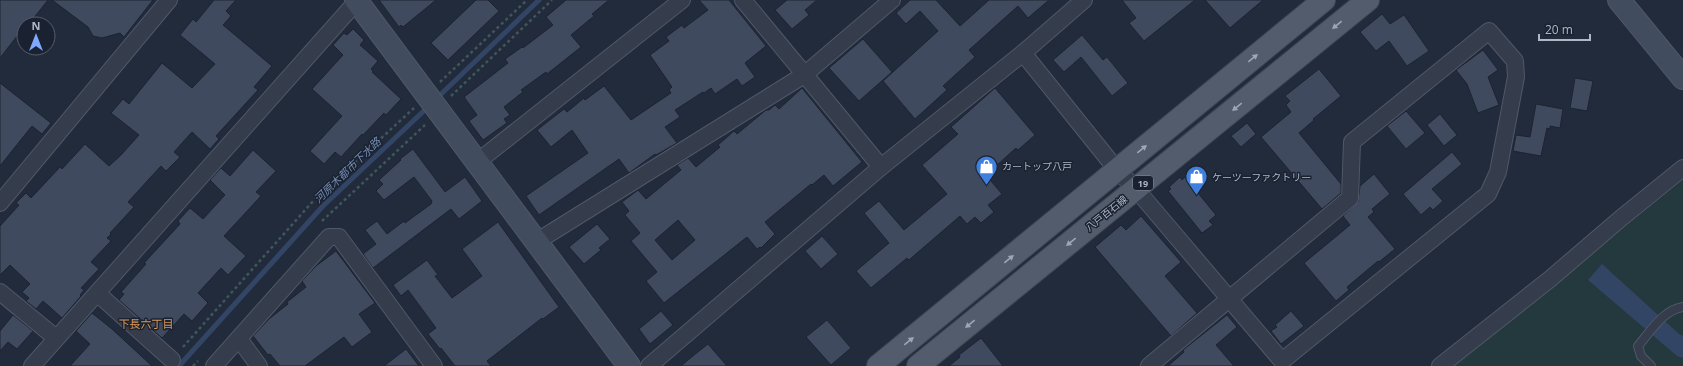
<svg xmlns="http://www.w3.org/2000/svg" width="1683" height="366" viewBox="0 0 1683 366" font-family="'Open Sans','Noto Sans JP',sans-serif">
  <rect width="100%" height="100%" fill="#212b3c"/>
  <!-- green -->
  <path fill="#23393d" d="M 1683,180 L 1683,366 L 1452,366 Z"/>
  <!-- water -->
  <path fill="#334565" d="M 1602,264 L 1679,334 L 1683,336 L 1683,358 L 1677,356 L 1588,280 Z"/>
  <g fill="none" stroke-linecap="round" stroke-linejoin="round">
    <!-- stream -->
    <g stroke="#334565" stroke-width="5">
      <path d="M 436,99 L 539,0"/>
      <path d="M 179,366 L 323,206 L 429,106"/>
    </g>
  </g>
  <!-- building -->
  <g fill="#3f4a5e" stroke="#1c2433" fill-rule="evenodd">
    <path d="M 0,0 L 48,0 L 29,24 L 24,24 L 24,31 L 23,32 L 21,31 L 0,58 Z"/>
    <path d="M 52,0 L 153,0 L 124,37 L 120,33 L 102,38 L 93,36 L 88,27 Z"/>
    <path d="M 214,0 L 236,0 L 226,11 L 231,16 L 223,25 L 272,66 L 254,87 L 258,90 L 216,136 L 219,139 L 210,149 L 192,132 L 174,152 L 180,157 L 166,171 L 161,166 L 128,202 L 134,207 L 110,233 L 111,234 L 107,238 L 111,241 L 91,262 L 99,269 L 81,288 L 84,290 L 80,295 L 81,296 L 62,318 L 43,301 L 36,309 L 26,301 L 29,298 L 22,292 L 30,284 L 10,265 L 0,275 L 0,226 L 19,205 L 16,203 L 26,193 L 31,198 L 60,167 L 62,169 L 85,144 L 109,166 L 121,155 L 139,135 L 111,113 L 123,99 L 129,104 L 162,63 L 192,88 L 215,64 L 180,35 L 193,19 L 196,22 Z"/>
    <path d="M 379,0 L 436,0 L 403,27 L 401,25 L 399,27 Z"/>
    <path d="M 476,0 L 488,0 L 499,11 L 448,60 L 431,43 Z"/>
    <path d="M 566,0 L 609,0 L 592,14 L 594,16 L 571,35 L 581,47 L 547,74 L 546,72 L 521,90 L 523,92 L 504,107 L 510,115 L 504,119 L 507,123 L 483,140 L 469,121 L 477,115 L 464,97 L 508,63 L 505,59 L 522,47 L 523,48 L 553,25 L 546,17 Z"/>
    <path d="M 699,0 L 729,0 L 766,46 L 745,63 L 755,77 L 742,86 L 737,79 L 715,94 L 711,88 L 704,93 L 703,92 L 675,110 L 680,117 L 665,127 L 677,143 L 656,155 L 655,154 L 629,173 L 619,159 L 539,215 L 526,196 L 588,153 L 572,130 L 551,147 L 537,130 L 564,109 L 567,112 L 584,98 L 585,100 L 604,86 L 631,120 L 671,93 L 669,90 L 672,87 L 650,55 L 669,41 L 666,37 L 682,25 L 684,28 L 708,10 Z"/>
    <path d="M 787,0 L 817,0 L 805,10 L 809,15 L 792,29 L 775,10 Z"/>
    <path d="M 910,0 L 936,0 L 960,26 L 989,0 L 1049,0 L 1028,18 L 1018,6 L 969,50 L 975,57 L 943,86 L 947,90 L 915,119 L 883,81 L 938,31 L 920,11 L 906,24 L 896,13 Z"/>
    <path d="M 1122,0 L 1195,0 L 1144,41 L 1129,23 L 1136,18 Z"/>
    <path d="M 1205,0 L 1263,0 L 1230,28 Z"/>
    <path d="M 1382,14 L 1390,24 L 1404,15 L 1429,51 L 1407,66 L 1389,41 L 1376,51 L 1360,32 Z"/>
    <path d="M 353,29 L 364,40 L 360,45 L 378,61 L 371,69 L 373,71 L 372,72 L 401,99 L 386,115 L 384,113 L 363,135 L 362,134 L 341,157 L 335,152 L 324,164 L 310,151 L 342,116 L 312,89 L 343,55 L 333,45 L 344,33 L 347,35 Z"/>
    <path d="M 1082,35 L 1103,60 L 1107,57 L 1128,83 L 1112,96 L 1081,57 L 1064,72 L 1053,60 Z"/>
    <path d="M 863,39 L 892,72 L 859,101 L 829,68 Z"/>
    <path d="M 1483,50 L 1498,70 L 1488,77 L 1499,105 L 1478,113 L 1467,84 L 1456,70 Z"/>
    <path d="M 1319,69 L 1341,96 L 1313,119 L 1314,120 L 1299,133 L 1341,184 L 1341,193 L 1322,209 L 1261,137 L 1291,112 L 1286,105 L 1290,101 L 1285,96 Z"/>
    <path d="M 1575,78 L 1593,81 L 1587,111 L 1570,108 Z"/>
    <path d="M 0,83 L 51,123 L 42,134 L 32,126 L 0,166 Z"/>
    <path d="M 802,88 L 862,162 L 833,186 L 824,175 L 812,185 L 811,184 L 765,222 L 775,234 L 761,248 L 760,247 L 757,249 L 747,237 L 664,303 L 646,281 L 657,272 L 631,241 L 640,233 L 625,215 L 629,211 L 622,202 L 638,190 L 646,199 L 681,170 L 677,165 L 688,158 L 696,167 L 720,147 L 718,145 L 734,131 L 737,134 L 766,110 L 769,110 L 775,105 L 779,109 ZM 678,220 L 695,240 L 672,260 L 655,240 Z"/>
    <path d="M 995,88 L 1035,135 L 1018,150 L 1016,148 L 986,175 L 1002,194 L 988,205 L 994,212 L 981,223 L 975,217 L 967,224 L 960,216 L 909,260 L 907,258 L 871,288 L 856,271 L 889,243 L 864,213 L 879,201 L 904,230 L 947,194 L 922,165 L 958,134 L 951,127 Z"/>
    <path d="M 1536,104 L 1563,109 L 1560,128 L 1550,126 L 1550,129 L 1547,128 L 1541,156 L 1513,151 L 1516,135 L 1530,137 Z"/>
    <path d="M 1406,111 L 1425,133 L 1406,149 L 1387,126 Z"/>
    <path d="M 1440,114 L 1457,135 L 1444,146 L 1427,125 Z"/>
    <path d="M 1247,123 L 1256,134 L 1241,147 L 1231,136 Z"/>
    <path d="M 413,149 L 445,192 L 465,177 L 482,201 L 459,219 L 451,209 L 373,268 L 363,254 L 376,244 L 365,230 L 377,221 L 387,234 L 404,221 L 405,223 L 431,204 L 432,201 L 414,177 L 384,200 L 376,191 L 383,184 L 379,180 L 401,160 L 400,159 Z"/>
    <path d="M 253,150 L 276,171 L 256,192 L 261,196 L 224,236 L 246,256 L 228,275 L 221,268 L 198,293 L 208,303 L 192,321 L 184,314 L 162,338 L 119,300 L 124,294 L 121,292 L 146,264 L 144,263 L 180,224 L 178,221 L 190,208 L 203,219 L 225,195 L 210,180 L 221,168 L 230,176 Z"/>
    <path d="M 1452,152 L 1462,164 L 1432,189 L 1443,201 L 1433,210 L 1430,207 L 1421,215 L 1403,194 Z"/>
    <path d="M 1374,174 L 1390,194 L 1372,209 L 1374,212 L 1368,217 L 1395,249 L 1379,262 L 1378,261 L 1347,287 L 1349,290 L 1336,301 L 1304,263 L 1350,225 L 1343,216 L 1358,202 L 1360,186 Z"/>
    <path d="M 1180,177 L 1182,180 L 1185,177 L 1216,215 L 1209,221 L 1213,225 L 1202,233 L 1168,191 L 1171,189 L 1169,187 Z"/>
    <path d="M 1141,216 L 1181,262 L 1165,276 L 1197,313 L 1171,336 L 1095,247 L 1121,225 L 1126,230 Z"/>
    <path d="M 498,222 L 559,307 L 543,319 L 542,318 L 487,361 L 491,366 L 455,366 L 441,348 L 440,349 L 428,334 L 436,328 L 408,290 L 401,296 L 393,285 L 427,260 L 438,275 L 435,276 L 452,298 L 482,276 L 462,249 Z"/>
    <path d="M 597,224 L 610,239 L 599,248 L 601,250 L 584,264 L 569,247 Z"/>
    <path d="M 822,236 L 838,254 L 821,269 L 805,251 Z"/>
    <path d="M 336,251 L 375,303 L 359,314 L 372,332 L 352,347 L 344,337 L 305,366 L 280,366 L 270,354 L 268,355 L 253,336 L 269,319 L 288,304 L 287,302 L 306,287 L 302,281 L 316,266 Z"/>
    <path d="M 661,311 L 673,325 L 650,344 L 639,329 Z"/>
    <path d="M 1291,311 L 1304,326 L 1281,344 L 1271,331 L 1277,327 L 1275,325 Z"/>
    <path d="M 92,313 L 112,329 L 152,366 L 70,366 L 90,344 L 76,331 Z"/>
    <path d="M 13,315 L 33,331 L 17,349 L 8,342 L 0,351 L 0,331 Z"/>
    <path d="M 1227,315 L 1237,327 L 1216,345 L 1234,366 L 1168,366 L 1184,352 L 1183,350 Z"/>
    <path d="M 827,320 L 851,348 L 831,365 L 806,337 Z"/>
    <path d="M 981,338 L 1003,366 L 949,366 L 960,357 L 959,355 Z"/>
    <path d="M 708,344 L 727,366 L 681,366 L 694,355 Z"/>
    <path d="M 406,349 L 419,366 L 384,366 Z"/>
  </g>
  <g fill="none" stroke-linecap="round" stroke-linejoin="round">
    <defs>
      <path id="lane" d="M 1651,366 L 1641,356 L 1638,346 C 1651,331 1663,310 1683,307"/>
      <g id="street">
        <path d="M 743,0 L 881,167"/>
        <path d="M 1023,53 L 1117,170 L 1136,189 L 1282,361 L 1488,194 L 1498,172 L 1516,77 L 1515,61 L 1489,31 L 1352,142 L 1350,198 L 1149,366"/>
        <path d="M 476,163 L 682,0"/>
        <path d="M 0,203 L 169,0"/>
        <path d="M 536,242 L 804,75 L 892,0"/>
        <path d="M 0,292 L 56,338"/>
        <path d="M 97,293 L 172,360"/>
        <path d="M 239,339 L 259,366"/>
        <path d="M 32,366 L 357,1"/>
        <path d="M 214,366 L 329,237 L 339,237 L 434,366"/>
        <path d="M 649,366 L 881,167 L 1023,53 L 1084,0"/>
        <path d="M 1440,366 L 1550,279 L 1620,219 L 1683,168"/>
      </g>
      <g id="secondary">
        <path d="M 356,0 L 629,366"/>
        <path d="M 1619,0 L 1683,78"/>
      </g>
      <g id="primary">
        <path d="M 878,366 L 1324,0"/>
        <path d="M 918,366 L 1368,0"/>
      </g>
    </defs>
    <!-- lane casing -->
    <use href="#lane" stroke="#505867" stroke-width="10"/>
    <!-- street casing -->
    <use href="#street" stroke="#505867" stroke-width="18"/>
    <!-- secondary casing -->
    <use href="#secondary" stroke="#505867" stroke-width="24"/>
    <!-- primary casing -->
    <use href="#primary" stroke="#3e4655" stroke-width="24"/>
    <!-- path -->
    <g stroke="#41565a" stroke-width="2.5" stroke-dasharray="3 3" stroke-linecap="butt">
      <path d="M 440,82 L 527,0"/>
      <path d="M 451,96 L 552,0"/>
      <path d="M 322,221 L 425,125"/>
      <path d="M 183,347 L 315,199 L 414,108"/>
      <path d="M 193,366 L 198,361"/>
    </g>
    <!-- lane -->
    <use href="#lane" stroke="#353d4c" stroke-width="8"/>
    <!-- street -->
    <use href="#street" stroke="#353d4c" stroke-width="16"/>
    <!-- secondary -->
    <use href="#secondary" stroke="#424c5f" stroke-width="22"/>
    <!-- primary -->
    <use href="#primary" stroke="#525c6c" stroke-width="22"/>
  </g>
  <!-- one-way arrows -->
  <defs><path id="oneway-solid" d="M-6-.8H1V-3.2L6.5 0L1 3.2V.8H-6Z"/></defs>
  <g fill="#9da6b6">
    <use href="#oneway-solid" transform="translate(1337 25) rotate(141)"/>
    <use href="#oneway-solid" transform="translate(1253 58) rotate(-39)"/>
    <use href="#oneway-solid" transform="translate(1237 107) rotate(141)"/>
    <use href="#oneway-solid" transform="translate(1142 149) rotate(-39)"/>
    <use href="#oneway-solid" transform="translate(1071 242) rotate(141)"/>
    <use href="#oneway-solid" transform="translate(1009 259) rotate(-39)"/>
    <use href="#oneway-solid" transform="translate(970 324) rotate(141)"/>
    <use href="#oneway-solid" transform="translate(909 341) rotate(-39)"/>
  </g>
  <!-- icons -->
  <defs>
    <symbol id="shop-pin" viewBox="-11 -11 22 30"><path d="M0 17L-7.5 6A9.5 9.5 0 1 1 7.5 6Z" fill="#3f7fe0" stroke="#1a2231"/><path d="M-5-2.5h2.3a2.7 3.5 0 0 1 5.4 0H5L5.5 6h-11ZM-1.5-2.5h3a1.5 2.3 0 0 0-3 0Z" fill="#fff"/></symbol>
  </defs>
  <g fill-rule="evenodd">
    <use href="#shop-pin" x="974" y="154" width="25" height="34"/>
    <use href="#shop-pin" x="1184" y="164" width="25" height="34"/>
  </g>
  <g text-anchor="middle" dominant-baseline="central" stroke-width="3" stroke-linejoin="round" paint-order="stroke">
    <!-- shield labels -->
    <rect fill="#1a2231" stroke="#838b9b" stroke-width="1" x="1133" y="176" width="20" height="14" rx="3"/>
    <g font-size="9" font-weight="bold" fill="#b0b8c8">
      <text x="1143" y="183">19</text>
    </g>
    <!-- poi labels -->
    <g font-size="10" fill="#b0b8c8" stroke="#1a2231" text-anchor="start">
      <text x="1002" y="166">カートップ八戸</text>
      <text x="1212" y="177">ケーツーファクトリー</text>
    </g>
    <!-- street labels -->
    <g font-size="10" fill="#b0b8c8" stroke="#1a2231">
      <text transform="translate(1106 213) rotate(-39)">八戸百石線</text>
    </g>
    <!-- water labels -->
    <g font-size="11" font-style="italic" fill="#758cb2" stroke="#1a2231">
      <text transform="translate(347 170) rotate(-44)">河原木都市下水路</text>
    </g>
    <!-- neighbourhood labels -->
    <g font-size="11" fill="#db9958" stroke="#1a2231">
      <text x="146" y="323">下長六丁目</text>
    </g>
  </g>
  <!-- north arrow -->
  <g transform="translate(36 36)"><circle r="19" fill="#1a2231" stroke="#565e6d"/>
  <path d="M0-3L7 15L0 10L-7 15Z" fill="#7fa8fe"/>
  <text y="-6" font-size="11" font-weight="bold" text-anchor="middle" fill="#b0b8c8">N</text>
  </g>
  <!-- scale -->
  <path d="M1539 34v6h51v-6" fill="none" stroke="#b0b8c8" stroke-width="2"/>
  <text x="1545" y="34" font-size="12" fill="#b0b8c8" stroke="#1a2231" stroke-width="3" paint-order="stroke">20 m</text>
</svg>
